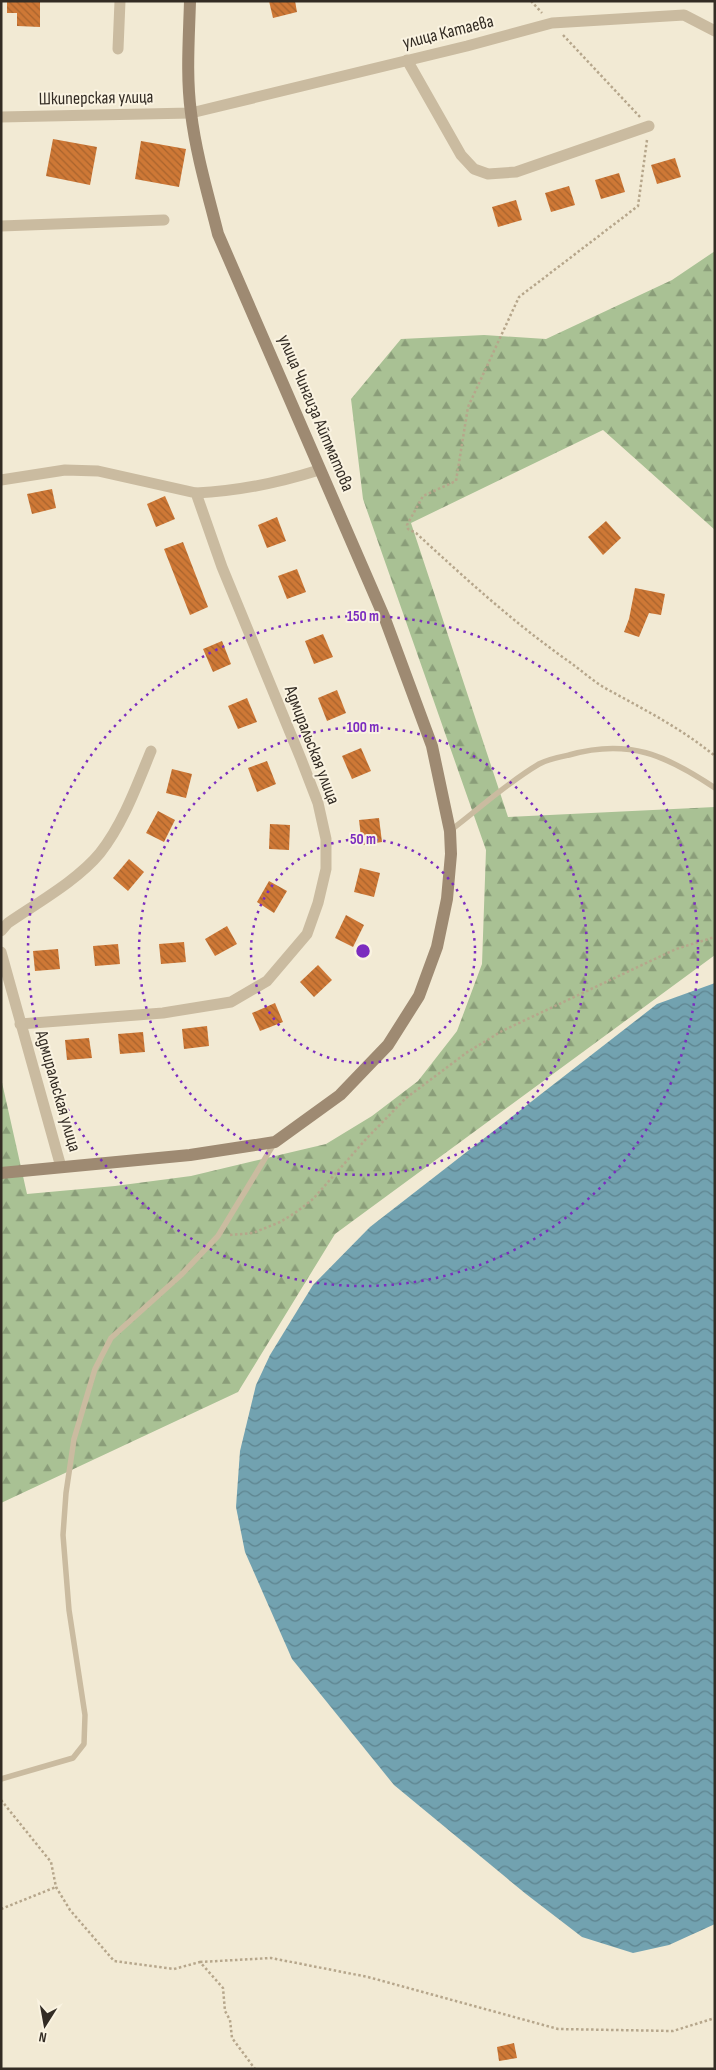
<svg xmlns="http://www.w3.org/2000/svg" width="716" height="2070" viewBox="0 0 716 2070" font-family="'Sofia Sans Condensed',sans-serif">
  <defs>
    <pattern id="forest-firs" width="22" height="20" patternUnits="userSpaceOnUse" patternTransform="scale(1.25)"><rect width="22" height="20" fill="#a9c194"/><path d="M5 1l3.5 6h-7zM16 11l3.5 6h-7z" fill="#8a9d79"/></pattern>
    <pattern id="water-waves" width="16" height="10" patternUnits="userSpaceOnUse" patternTransform="scale(1.25)"><rect width="16" height="10" fill="#72a2b0"/><path d="M0 5q4-4 8 0t8 0" fill="none" stroke="#5e848f"/></pattern>
    <pattern id="building-back-hatch" width="6" height="6" patternUnits="userSpaceOnUse" patternTransform="scale(1.25)"><rect width="6" height="6" fill="#ce7836"/><path d="M-1 5l2 2M0 0l6 6M5-1l2 2" fill="none" stroke="#a8632d"/></pattern>
  </defs>
  <rect width="100%" height="100%" fill="#f2ead4"/>
  <!-- forest -->
  <path fill="url(#forest-firs)" d="M 715,251 L 715,530 L 603,430 L 411,523 L 508,817 L 715,807 L 715,955 L 335,1234 L 238,1392 L 1,1503 L 1,1078 L 27,1194 L 115,1186 L 191,1176 L 326,1144 L 372,1116 L 418,1081 L 457,1031 L 482,964 L 486,850 L 363,499 L 351,399 L 401,339 L 484,335 L 546,339 L 672,280 Z"/>
  <!-- water -->
  <path fill="url(#water-waves)" d="M 715,983 L 715,1924 L 669,1945 L 633,1953 L 582,1937 L 526,1894 L 394,1785 L 292,1659 L 245,1552 L 236,1507 L 240,1451 L 256,1385 L 270,1355 L 313,1285 L 370,1227 L 657,1004 Z"/>
  <!-- building -->
  <g fill="url(#building-back-hatch)">
    <path d="M 7,1 L 40,1 L 40,27 L 17,26 L 17,13 L 7,13 Z"/>
    <path d="M 269,1 L 295,1 L 297,12 L 273,18 Z"/>
    <path d="M 53,139 L 97,147 L 90,185 L 46,176 Z"/>
    <path d="M 141,141 L 186,149 L 179,187 L 135,179 Z"/>
    <path d="M 675,158 L 681,177 L 657,184 L 651,165 Z"/>
    <path d="M 619,173 L 625,192 L 601,199 L 595,180 Z"/>
    <path d="M 569,186 L 575,205 L 551,212 L 545,193 Z"/>
    <path d="M 516,200 L 522,220 L 498,227 L 492,207 Z"/>
    <path d="M 52,489 L 56,508 L 32,514 L 27,494 Z"/>
    <path d="M 165,496 L 175,519 L 156,527 L 147,504 Z"/>
    <path d="M 277,517 L 286,541 L 267,548 L 258,525 Z"/>
    <path d="M 606,521 L 621,538 L 603,555 L 588,537 Z"/>
    <path d="M 183,542 L 208,607 L 190,615 L 164,549 Z"/>
    <path d="M 297,569 L 306,592 L 287,599 L 278,576 Z"/>
    <path d="M 635,588 L 665,594 L 661,615 L 649,613 L 639,637 L 624,632 L 629,619 Z"/>
    <path d="M 323,634 L 333,657 L 314,664 L 305,641 Z"/>
    <path d="M 222,641 L 231,664 L 213,672 L 203,649 Z"/>
    <path d="M 337,690 L 346,713 L 327,721 L 318,698 Z"/>
    <path d="M 247,698 L 257,722 L 238,729 L 228,706 Z"/>
    <path d="M 361,748 L 371,771 L 352,779 L 342,756 Z"/>
    <path d="M 267,761 L 276,784 L 257,792 L 248,768 Z"/>
    <path d="M 172,769 L 192,774 L 186,798 L 166,793 Z"/>
    <path d="M 158,811 L 175,820 L 164,842 L 146,833 Z"/>
    <path d="M 379,818 L 382,842 L 362,845 L 359,820 Z"/>
    <path d="M 270,824 L 290,825 L 289,850 L 269,849 Z"/>
    <path d="M 129,859 L 144,872 L 128,891 L 113,878 Z"/>
    <path d="M 360,868 L 380,873 L 374,897 L 354,892 Z"/>
    <path d="M 269,881 L 287,891 L 274,913 L 257,902 Z"/>
    <path d="M 346,915 L 364,925 L 353,947 L 335,938 Z"/>
    <path d="M 227,926 L 237,944 L 215,956 L 205,939 Z"/>
    <path d="M 184,942 L 186,962 L 161,964 L 159,944 Z"/>
    <path d="M 118,944 L 120,964 L 95,966 L 93,946 Z"/>
    <path d="M 58,949 L 60,969 L 35,971 L 33,951 Z"/>
    <path d="M 318,965 L 332,980 L 314,997 L 300,982 Z"/>
    <path d="M 275,1003 L 283,1022 L 260,1031 L 252,1013 Z"/>
    <path d="M 207,1026 L 209,1046 L 184,1049 L 182,1029 Z"/>
    <path d="M 143,1032 L 145,1052 L 120,1054 L 118,1034 Z"/>
    <path d="M 89,1038 L 92,1058 L 67,1060 L 65,1040 Z"/>
    <path d="M 514,2043 L 517,2058 L 499,2061 L 497,2047 Z"/>
  </g>
  <g fill="none" stroke-linecap="round" stroke-linejoin="round">
    <!-- path -->
    <g stroke="#b6a68b" stroke-width="2.5" stroke-dasharray="2.5 2.5" stroke-linecap="butt">
      <path d="M 531,1 L 542,13"/>
      <path d="M 563,35 L 640,117"/>
      <path d="M 647,140 L 638,206 L 519,297 L 468,407 L 456,481 L 423,496 L 407,525 L 408,529 L 416,533 C 466,579 515,624 571,663 C 582,671 593,681 605,688 C 643,709 681,728 715,756"/>
      <path d="M 230,1235 L 253,1233 L 280,1222 L 295,1213 L 313,1199 L 367,1138 L 406,1098 L 466,1053 L 502,1031 L 676,949 L 715,937"/>
      <path d="M 1,1800 L 51,1862 L 56,1887 L 70,1910 L 114,1961 L 174,1969 L 200,1962 L 223,1988 L 225,2011 L 230,2020 L 232,2038 L 255,2069"/>
      <path d="M 1,1909 L 56,1887"/>
      <path d="M 200,1962 L 271,1958 L 368,1977 L 558,2029 L 673,2031 L 715,2018"/>
    </g>
    <!-- lane -->
    <g stroke="#cabba0" stroke-width="5.5">
      <path d="M 451,830 C 480,808 508,782 539,764 C 548,759 559,757 569,755 C 628,738 666,755 715,788"/>
      <path d="M 1,1779 L 73,1758 L 84,1744 L 85,1715 L 69,1610 L 63,1535 L 66,1493 L 74,1439 L 95,1369 L 111,1338 L 181,1275 L 218,1236 L 275,1142"/>
    </g>
    <!-- street -->
    <g stroke="#cabba0" stroke-width="11">
      <path d="M 118,49 L 120,1"/>
      <path d="M 407,60 L 461,155 L 474,169 L 488,174 L 516,172 L 649,126"/>
      <path d="M 1,117 L 191,113 L 467,46 L 552,23 L 684,15 L 715,31"/>
      <path d="M 1,226 L 164,220"/>
      <path d="M 1,480 L 65,470 L 98,471 L 196,493 L 222,567 L 301,759 L 318,803 L 326,839 L 326,869 L 318,903 L 307,934 L 267,981 L 231,1002 L 163,1013 L 20,1024"/>
      <path d="M 196,493 C 239,491 278,483 319,470"/>
      <path d="M 1,931 L 8,923 C 37,903 78,880 100,853 C 123,824 137,785 151,751"/>
      <path d="M 1,952 L 61,1167"/>
    </g>
    <!-- secondary -->
    <path stroke="#9e8a72" stroke-width="12" d="M 1,1173 L 190,1155 L 275,1142 L 340,1095 L 388,1045 L 419,996 L 437,947 L 447,899 L 451,854 L 450,831 L 432,746 L 385,619 L 218,234 C 208,194 196,154 191,113 C 186,76 189,38 190,1"/>
  </g>
  <!-- distance rings -->
  <g fill="none" stroke="#7b2cbf" stroke-width="2.5" stroke-dasharray="2.5 5">
    <circle cx="363" cy="951" r="112"/>
    <circle cx="363" cy="951" r="224"/>
    <circle cx="363" cy="951" r="335"/>
  </g>
  <g text-anchor="middle" dominant-baseline="central" stroke-width="4" stroke-linejoin="round" paint-order="stroke">
    <!-- street labels -->
    <g font-size="18" fill="#332c24" stroke="#faf3e1">
      <text transform="translate(448 32) rotate(-14)">улица Катаева</text>
      <text transform="translate(96 98) rotate(-1)">Шкиперская улица</text>
      <text transform="translate(316 413) rotate(67)">улица Чингиза Айтматова</text>
      <text transform="translate(312 745) rotate(69)">Адмиральская улица</text>
      <text transform="translate(58 1091) rotate(74)">Адмиральская улица</text>
    </g>
  </g>
  <circle cx="363" cy="951" r="8" fill="#7b2cbf" stroke="#faf3e1" stroke-width="2.5"/>
  <g font-size="15" text-anchor="middle" font-weight="bold" fill="#7b2cbf" stroke="#faf3e1" stroke-width="4" stroke-linejoin="round" paint-order="stroke">
    <text x="363" y="621">150 m</text>
    <text x="363" y="732">100 m</text>
    <text x="363" y="844">50 m</text>
  </g>
  <!-- border -->
  <rect width="716" height="2070" fill="none" stroke="#332c24" stroke-width="5"/>
  <!-- north arrow -->
  <g transform="translate(45 2025) rotate(191)" stroke="#faf3e1" stroke-width="4" paint-order="stroke">
  <path d="M0-4L9 19L0 12L-9 19Z" fill="#332c24"/>
  <text y="-8" font-size="14" font-weight="bold" text-anchor="middle" fill="#332c24">N</text>
  </g>
</svg>
